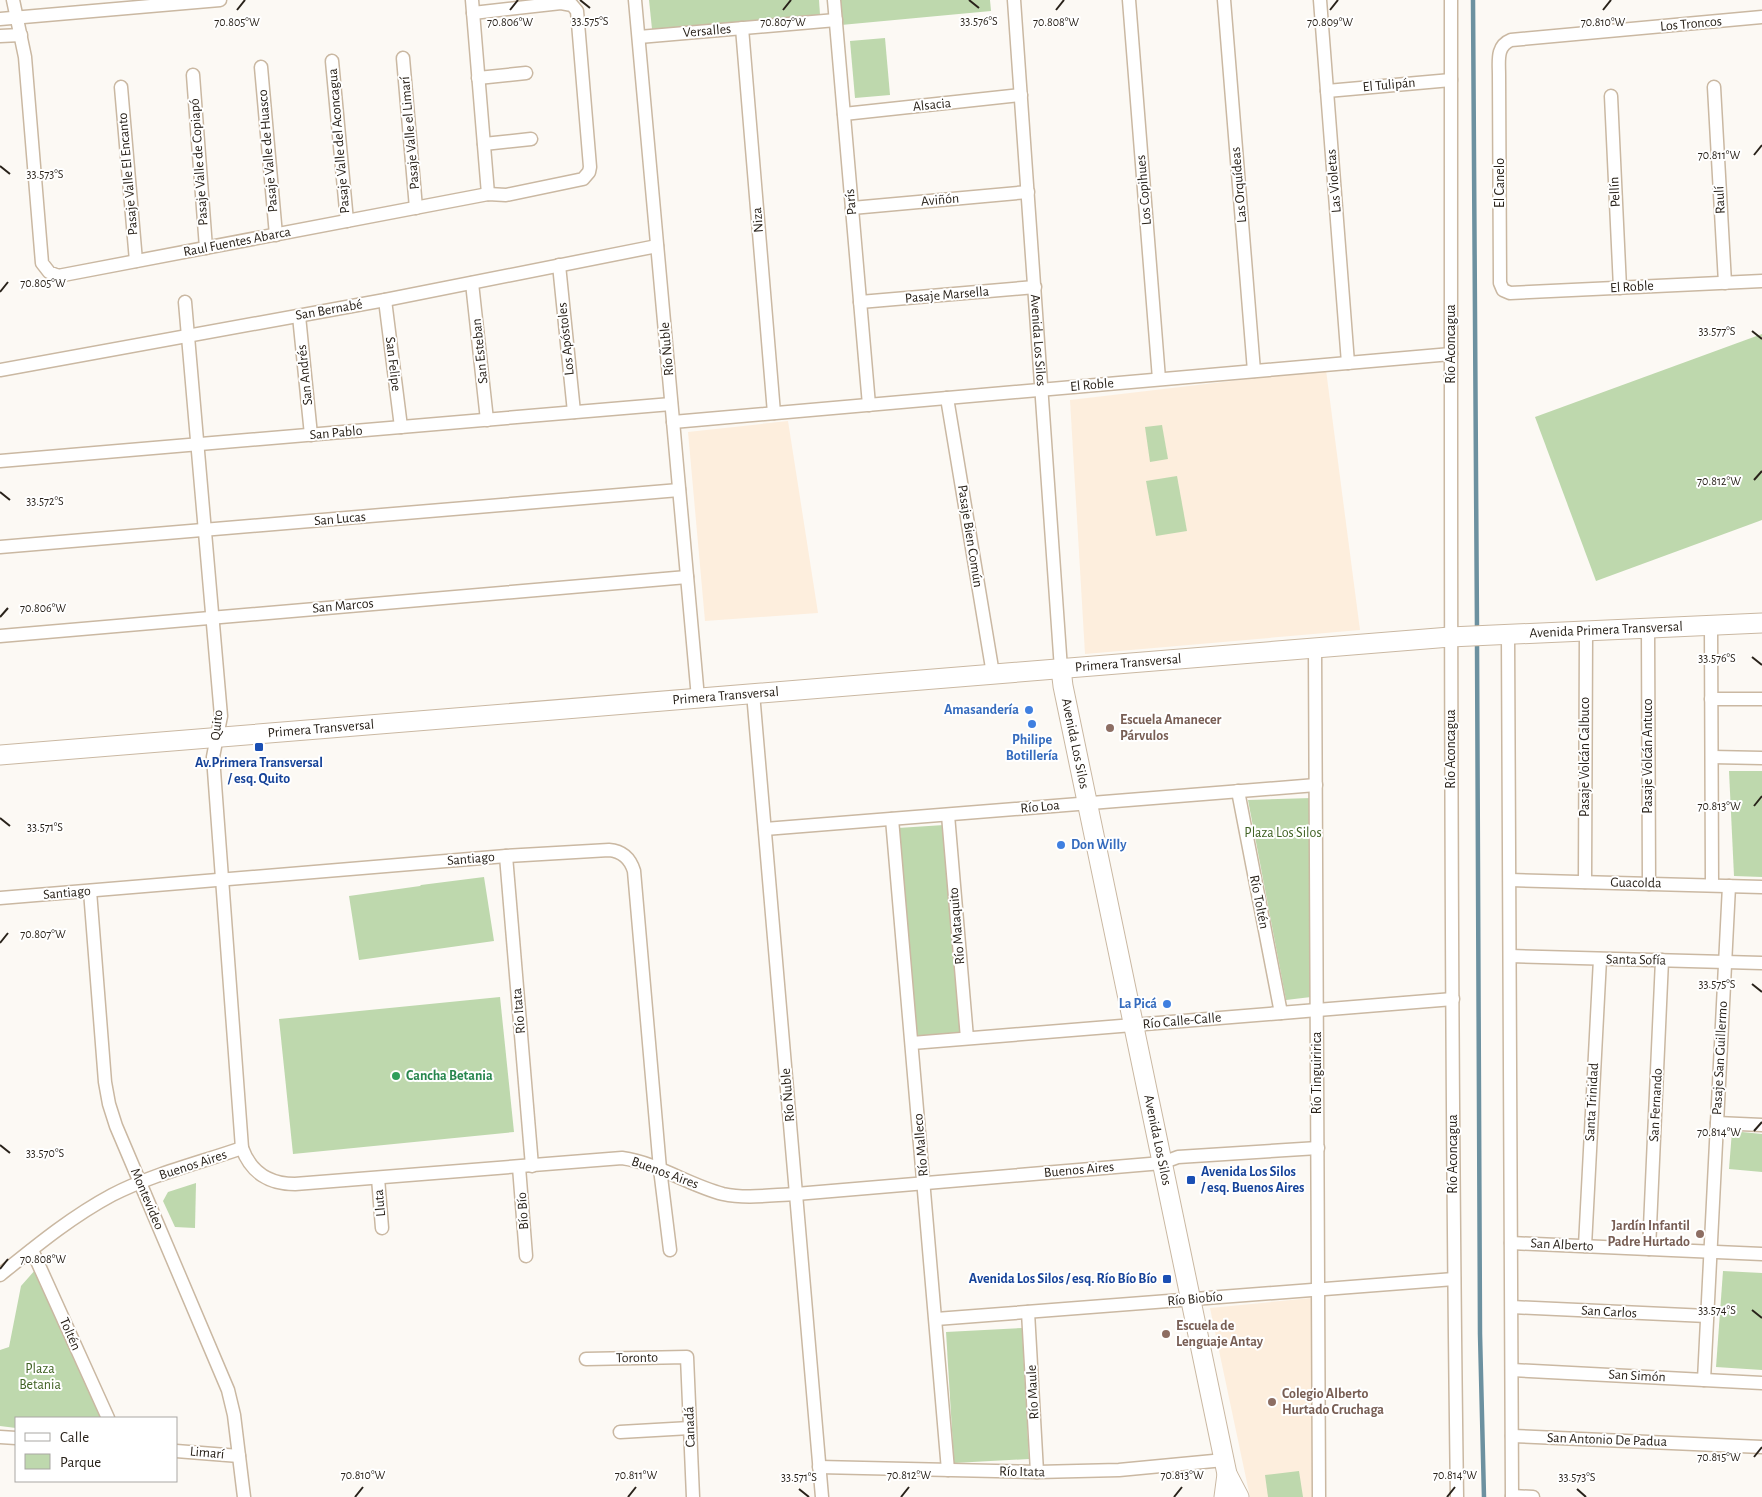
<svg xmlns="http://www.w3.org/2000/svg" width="1762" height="1497" viewBox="0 0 1762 1497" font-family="'Alegreya Sans',sans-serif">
  <rect width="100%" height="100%" fill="#fcf9f4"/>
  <!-- built -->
  <g fill="#fdeedd">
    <path d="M 1326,370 L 1360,630 L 1085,654 L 1070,400 Z"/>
    <path d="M 788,421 L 818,613 L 705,621 L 688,432 Z"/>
    <path d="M 1312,1298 L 1316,1497 L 1250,1497 L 1210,1308 Z"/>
  </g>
  <!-- green -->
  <g fill="#bed8ad">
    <path d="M 649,0 L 819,0 L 820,15 L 652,29 Z"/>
    <path d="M 839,0 L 990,0 L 991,11 L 841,25 Z"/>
    <path d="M 885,38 L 890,95 L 855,98 L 850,41 Z"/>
    <path d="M 1762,334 L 1762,520 L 1596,581 L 1535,417 Z"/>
    <path d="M 1162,425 L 1168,459 L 1150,462 L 1145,427 Z"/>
    <path d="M 1177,476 L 1187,531 L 1156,536 L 1146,481 Z"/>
    <path d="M 1729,771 L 1762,771 L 1762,877 L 1734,876 Z"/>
    <path d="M 1312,798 L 1311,997 L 1286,1000 L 1248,800 Z"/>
    <path d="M 944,825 L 963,1027 L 958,1035 L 921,1039 L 916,1033 L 898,828 Z"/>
    <path d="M 484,877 L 494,941 L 359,960 L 349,896 L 420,886 L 421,885 Z"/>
    <path d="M 500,997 L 514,1132 L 293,1154 L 279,1019 Z"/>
    <path d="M 1732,1131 L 1762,1134 L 1762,1172 L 1729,1169 Z"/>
    <path d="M 196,1183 L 195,1228 L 175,1227 L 163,1201 L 168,1192 Z"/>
    <path d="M 36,1269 L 102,1418 L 16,1418 L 16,1428 L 0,1426 L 0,1350 L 9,1347 L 21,1286 Z"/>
    <path d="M 1723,1271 L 1762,1273 L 1762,1370 L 1716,1367 Z"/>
    <path d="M 1022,1328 L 1029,1459 L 954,1463 L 946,1332 Z"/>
    <path d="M 1299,1471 L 1303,1497 L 1268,1497 L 1265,1475 Z"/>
  </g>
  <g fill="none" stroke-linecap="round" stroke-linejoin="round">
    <!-- stream -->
    <g stroke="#6c91a0" stroke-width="4.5">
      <path d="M 1473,0 L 1477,631"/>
      <path d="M 1477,641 L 1480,1334 L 1484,1497"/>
    </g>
    <defs>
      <g id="street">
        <path d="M 13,0 L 25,57 L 42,263 L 49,272 L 58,276 L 488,194 L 506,195 L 583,179 L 589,172 L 590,167 L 577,11 L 572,5 L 561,3 L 473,13"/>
        <path d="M 472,0 L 488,194"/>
        <path d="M 635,0 L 698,698"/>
        <path d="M 834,0 L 869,405"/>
        <path id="s1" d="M 1014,0 L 1061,669"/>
        <path d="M 1129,0 L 1159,379"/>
        <path d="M 1224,0 L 1254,371"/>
        <path d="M 1320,0 L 1348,363"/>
        <path d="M 1451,0 C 1451,499 1450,998 1457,1497"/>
        <path d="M 1762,17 L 1511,40 C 1496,46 1499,61 1499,75 L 1500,283 L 1503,290 L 1510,293 L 1762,281"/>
        <path d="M 0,19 L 220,0"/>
        <path d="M 742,28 L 774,413"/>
        <path d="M 0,36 L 21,35"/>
        <path d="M 639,37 L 836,20"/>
        <path d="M 403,58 L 416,208"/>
        <path d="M 332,61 L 347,221"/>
        <path d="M 261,67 L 276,235"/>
        <path d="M 193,75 L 206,248"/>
        <path d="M 478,78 L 526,73"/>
        <path d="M 121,87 L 136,261"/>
        <path d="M 1714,87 L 1725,283"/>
        <path d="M 1327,91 L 1451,80"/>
        <path d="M 1611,96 L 1620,288"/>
        <path d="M 844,114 L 1021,95"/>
        <path d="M 484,144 L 531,139"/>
        <path d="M 852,208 L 1028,192"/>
        <path d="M 559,265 L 574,412"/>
        <path d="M 472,283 L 487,420"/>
        <path d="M 385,300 L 401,427"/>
        <path d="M 185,302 L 221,716 L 213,757 L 242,1148 C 251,1173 270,1184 295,1184 L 622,1158 C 658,1163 688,1185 723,1194 C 746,1199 772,1195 796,1194 L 1162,1163 L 1178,1157 L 1318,1148"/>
        <path d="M 860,302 L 1035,287"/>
        <path d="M 299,316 L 311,435"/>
        <path d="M 0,370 L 385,300 L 657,246"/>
        <path d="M 947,398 L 993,674"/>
        <path d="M 673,422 L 1451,354"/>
        <path d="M 0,461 L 671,404"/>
        <path d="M 0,547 L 679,490"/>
        <path d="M 1711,626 L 1712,885"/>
        <path d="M 1648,629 L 1649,884"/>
        <path d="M 1508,635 L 1512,1497"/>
        <path d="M 0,636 L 687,577"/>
        <path d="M 1315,648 L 1319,1497"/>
        <path d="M 753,693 L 822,1497"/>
        <path d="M 1711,699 L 1762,699"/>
        <path d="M 1712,757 L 1762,758"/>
        <path d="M 1238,791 L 1281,1013"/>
        <path d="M 948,815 L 967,1038"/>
        <path d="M 892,819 L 948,1470"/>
        <path d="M 765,829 L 1316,785"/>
        <path d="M 506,856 L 532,1166"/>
        <path d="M 1510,880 L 1762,887"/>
        <path d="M 1585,882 L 1586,632"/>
        <path d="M 90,891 L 105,1082 L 109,1104 L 116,1126 L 228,1390 L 234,1415 L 244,1497"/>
        <path d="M 0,898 L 506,856 L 609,850 C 622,851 630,858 634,871 L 660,1169 L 670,1250"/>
        <path d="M 1510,956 L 1762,963"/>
        <path d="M 912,1043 L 1453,999"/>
        <path d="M 1717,1123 L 1762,1125"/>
        <path d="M 519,1167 L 526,1256"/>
        <path d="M 378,1178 L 382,1228"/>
        <path d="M 1511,1243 L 1762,1254"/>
        <path d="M 1585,1246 L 1600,959"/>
        <path d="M 1649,1249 L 1662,960"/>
        <path d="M 32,1250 L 108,1418"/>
        <path d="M 0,1275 C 36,1246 71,1217 112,1195 C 153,1174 199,1163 242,1148"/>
        <path d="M 1512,1307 L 1707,1316"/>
        <path d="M 1028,1312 L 1037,1472"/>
        <path d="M 936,1319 L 1454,1279"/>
        <path d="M 586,1359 L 687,1357 L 693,1497"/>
        <path d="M 1512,1370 L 1762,1383"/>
        <path d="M 1704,1380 L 1729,886"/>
        <path d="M 620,1432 L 690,1428"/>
        <path d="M 1512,1436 L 1762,1447"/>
        <path d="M 0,1437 L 16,1438"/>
        <path d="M 176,1451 L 239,1456"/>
        <path d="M 819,1467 L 1037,1472 L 1119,1470 L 1224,1460"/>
        <path d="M 1512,1496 L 1533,1497"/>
      </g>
      <g id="secondary">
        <path id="s2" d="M 1061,669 L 1063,686 L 1227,1474 L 1224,1497"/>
        <path id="s3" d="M 0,755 L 1450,637 L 1762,623"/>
        <path d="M 1227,1474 L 1239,1497"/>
      </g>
    </defs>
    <!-- street casing -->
    <use href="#street" stroke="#cab8a2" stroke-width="15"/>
    <!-- secondary casing -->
    <use href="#secondary" stroke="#cab8a2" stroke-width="21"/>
    <!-- street -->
    <use href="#street" stroke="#fff" stroke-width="12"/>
    <!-- secondary -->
    <use href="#secondary" stroke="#fff" stroke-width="19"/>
  </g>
  <!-- ticks -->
  <path fill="none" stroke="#29221a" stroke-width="2" d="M 580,0 L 590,8M 969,0 L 979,8M 237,10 L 245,0M 510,10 L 518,0M 783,10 L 791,0M 1056,10 L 1064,0M 1330,10 L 1338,0M 1603,10 L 1611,0M 1754,155 L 1762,145M 0,166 L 10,174M 0,292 L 8,282M 1752,331 L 1762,339M 1754,480 L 1762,471M 0,492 L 10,500M 0,617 L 8,608M 1752,657 L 1762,665M 1754,806 L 1762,796M 0,818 L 10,826M 0,943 L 8,933M 1752,984 L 1762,992M 1754,1131 L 1762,1122M 0,1145 L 10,1153M 0,1269 L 8,1259M 1752,1310 L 1762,1318M 1754,1457 L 1762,1447M 799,1489 L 809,1497M 1577,1489 L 1586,1497M 355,1497 L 363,1487M 628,1497 L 636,1487M 901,1497 L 909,1487M 1174,1497 L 1182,1487M 1447,1497 L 1455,1487"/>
  <!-- markers -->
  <g fill="#3f7fe0" stroke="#fff" stroke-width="2">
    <circle cx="1029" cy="710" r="5"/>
    <circle cx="1032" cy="724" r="5"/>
    <circle cx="1061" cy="845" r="5"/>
    <circle cx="1167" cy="1004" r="5"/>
  </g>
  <g fill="#8d6e63" stroke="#fff" stroke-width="2">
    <circle cx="1110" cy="728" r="5"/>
    <circle cx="1700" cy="1234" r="5"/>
    <circle cx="1166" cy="1334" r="5"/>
    <circle cx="1272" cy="1402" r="5"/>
  </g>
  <g fill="#1a4fb4" stroke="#fff" stroke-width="2">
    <rect x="254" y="742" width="10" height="10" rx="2.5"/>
    <rect x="1186" y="1175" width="10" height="10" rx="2.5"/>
    <rect x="1162" y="1274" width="10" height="10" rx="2.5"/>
  </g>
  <circle fill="#2e9e5b" stroke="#fff" stroke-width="2" cx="396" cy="1076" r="5"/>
  <g text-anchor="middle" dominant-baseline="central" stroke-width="4" stroke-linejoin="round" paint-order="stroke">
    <!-- street labels -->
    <g font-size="14" fill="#29221a" stroke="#fff">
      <text transform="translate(1691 24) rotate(-5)">Los Troncos</text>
      <text transform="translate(707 31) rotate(-5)">Versalles</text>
      <text transform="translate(1389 85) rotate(-5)">El Tulipán</text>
      <text transform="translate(932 105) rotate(-6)">Alsacia</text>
      <text transform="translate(410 133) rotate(-95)">Pasaje Valle el Limarí</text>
      <text transform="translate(339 141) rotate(-95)">Pasaje Valle del Aconcagua</text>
      <text transform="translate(268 151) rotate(-95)">Pasaje Valle de Huasco</text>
      <text transform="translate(199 162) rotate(-94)">Pasaje Valle de Copiapó</text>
      <text transform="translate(128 174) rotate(-95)">Pasaje Valle El Encanto</text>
      <text transform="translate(1334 181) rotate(-95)">Las Violetas</text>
      <text transform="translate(1500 183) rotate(-90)">El Canelo</text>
      <text transform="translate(1239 185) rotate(-95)">Las Orquídeas</text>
      <text transform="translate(1144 190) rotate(-95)">Los Copihues</text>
      <text transform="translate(1615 192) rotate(-93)">Pellín</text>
      <text transform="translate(940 200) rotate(-5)">Aviñón</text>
      <text transform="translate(1720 200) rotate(-93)">Raulí</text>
      <text transform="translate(851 202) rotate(-95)">París</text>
      <text transform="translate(758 220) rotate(-95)">Niza</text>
      <text transform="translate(237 242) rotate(-11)">Raul Fuentes Abarca</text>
      <text transform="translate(1632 287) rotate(-3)">El Roble</text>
      <text transform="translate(947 295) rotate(-5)">Pasaje Marsella</text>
      <text transform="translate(329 310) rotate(-10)">San Bernabé</text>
      <text transform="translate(566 339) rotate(-96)">Los Apóstoles</text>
      <text stroke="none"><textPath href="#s1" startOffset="341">Avenida Los Silos</textPath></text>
      <text transform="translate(1451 344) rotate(-90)">Río Aconcagua</text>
      <text transform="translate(667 349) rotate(-95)">Río Ñuble</text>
      <text transform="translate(480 351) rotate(-96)">San Esteban</text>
      <text transform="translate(393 364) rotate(83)">San Felipe</text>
      <text transform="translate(305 375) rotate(-96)">San Andrés</text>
      <text transform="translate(1092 385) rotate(-5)">El Roble</text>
      <text transform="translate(336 433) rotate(-5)">San Pablo</text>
      <text transform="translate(340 519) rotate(-5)">San Lucas</text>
      <text transform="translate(970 536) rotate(81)">Pasaje Bien Común</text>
      <text transform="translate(343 606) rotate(-5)">San Marcos</text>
      <text stroke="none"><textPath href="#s3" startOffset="1611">Avenida Primera Transversal</textPath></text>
      <text stroke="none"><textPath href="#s3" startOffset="1132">Primera Transversal</textPath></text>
      <text stroke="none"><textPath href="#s3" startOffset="728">Primera Transversal</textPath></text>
      <text transform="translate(217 725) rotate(-84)">Quito</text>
      <text stroke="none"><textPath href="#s3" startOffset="322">Primera Transversal</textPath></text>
      <text stroke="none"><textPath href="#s2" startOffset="76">Avenida Los Silos</textPath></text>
      <text transform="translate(1451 749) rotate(-90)">Río Aconcagua</text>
      <text transform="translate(1648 756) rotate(-90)">Pasaje Volcán Antuco</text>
      <text transform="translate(1585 757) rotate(-90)">Pasaje Volcán Calbuco</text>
      <text transform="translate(1040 807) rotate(-5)">Río Loa</text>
      <text transform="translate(471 859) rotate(-5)">Santiago</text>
      <text transform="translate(1636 883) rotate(1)">Guacolda</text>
      <text transform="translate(67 893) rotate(-5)">Santiago</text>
      <text transform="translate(1259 902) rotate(79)">Río Toltén</text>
      <text transform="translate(957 926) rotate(-95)">Río Mataquito</text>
      <text transform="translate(1636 960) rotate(1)">Santa Sofía</text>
      <text transform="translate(519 1011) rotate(-95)">Río Itata</text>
      <text transform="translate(1182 1021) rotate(-5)">Río Calle-Calle</text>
      <text transform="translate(1720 1058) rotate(-87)">Pasaje San Guillermo</text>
      <text transform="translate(1317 1073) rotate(-90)">Río Tinguiririca</text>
      <text transform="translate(788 1095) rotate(-95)">Río Ñuble</text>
      <text transform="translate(1592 1102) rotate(-87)">Santa Trinidad</text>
      <text transform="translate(1656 1105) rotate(-87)">San Fernando</text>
      <text stroke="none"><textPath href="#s2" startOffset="481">Avenida Los Silos</textPath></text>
      <text transform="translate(921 1145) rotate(-95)">Río Malleco</text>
      <text transform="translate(1453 1154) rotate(-90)">Río Aconcagua</text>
      <text transform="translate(193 1165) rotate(-18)">Buenos Aires</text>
      <text transform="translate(1079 1170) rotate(-5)">Buenos Aires</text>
      <text transform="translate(665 1173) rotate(20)">Buenos Aires</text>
      <text transform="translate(147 1199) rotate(67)">Montevideo</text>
      <text transform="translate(380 1203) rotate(-95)">Lluta</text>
      <text transform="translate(523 1211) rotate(-94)">Bío Bío</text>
      <text transform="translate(1562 1245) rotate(3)">San Alberto</text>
      <text transform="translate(1195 1299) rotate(-5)">Río Biobío</text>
      <text transform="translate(1609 1312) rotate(3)">San Carlos</text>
      <text transform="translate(70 1334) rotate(66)">Toltén</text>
      <text transform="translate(637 1358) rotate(-1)">Toronto</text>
      <text transform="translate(1637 1376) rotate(3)">San Simón</text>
      <text transform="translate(1033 1392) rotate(-93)">Río Maule</text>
      <text transform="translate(690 1427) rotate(-92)">Canadá</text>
      <text transform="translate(1607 1440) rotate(2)">San Antonio De Padua</text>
      <text transform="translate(207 1453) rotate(5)">Limarí</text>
      <text transform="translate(1022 1472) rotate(1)">Río Itata</text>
    </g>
    <!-- shop labels -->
    <g font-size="14" font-weight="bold" fill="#366cbe" stroke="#fff" text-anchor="end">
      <text x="1019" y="710">Amasandería</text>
      <text x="1032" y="740" text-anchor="middle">Philipe<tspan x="1032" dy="16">Botillería</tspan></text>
      <text x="1071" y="845" text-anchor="start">Don Willy</text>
      <text x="1157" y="1004">La Picá</text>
    </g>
    <!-- education labels -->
    <g font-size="14" font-weight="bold" fill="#785e54" stroke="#fff" text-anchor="start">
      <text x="1120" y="720">Escuela Amanecer<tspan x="1120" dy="16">Párvulos</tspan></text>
      <text x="1690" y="1226" text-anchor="end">Jardín Infantil<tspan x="1690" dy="16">Padre Hurtado</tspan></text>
      <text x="1176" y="1326">Escuela de<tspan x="1176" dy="16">Lenguaje Antay</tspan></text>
      <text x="1282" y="1394">Colegio Alberto<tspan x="1282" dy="16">Hurtado Cruchaga</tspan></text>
    </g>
    <!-- transit labels -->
    <g font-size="14" font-weight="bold" fill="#164399" stroke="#fff">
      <text x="259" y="763">Av.Primera Transversal<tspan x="259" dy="16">/ esq. Quito</tspan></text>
      <text x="1201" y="1172" text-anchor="start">Avenida Los Silos<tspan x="1201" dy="16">/ esq. Buenos Aires</tspan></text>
      <text x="1157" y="1279" text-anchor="end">Avenida Los Silos / esq. Río Bío Bío</text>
    </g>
    <!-- park labels -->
    <g font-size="14" fill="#406224" stroke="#fff">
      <text x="1283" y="833">Plaza Los Silos</text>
      <text x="40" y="1369">Plaza<tspan x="40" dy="16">Betania</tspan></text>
    </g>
    <!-- leisure labels -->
    <g font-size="14" font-weight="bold" fill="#27864d" stroke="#fff" text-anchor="start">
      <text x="406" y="1076">Cancha Betania</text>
    </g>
  </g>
  <g font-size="12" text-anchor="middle" fill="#29221a" stroke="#fff" stroke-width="4" stroke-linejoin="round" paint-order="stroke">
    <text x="590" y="25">33.575°S</text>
    <text x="979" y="25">33.576°S</text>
    <text x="237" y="26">70.805°W</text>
    <text x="510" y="26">70.806°W</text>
    <text x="783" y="26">70.807°W</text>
    <text x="1056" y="26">70.808°W</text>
    <text x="1330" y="26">70.809°W</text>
    <text x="1603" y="26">70.810°W</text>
    <text x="1719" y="159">70.811°W</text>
    <text x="45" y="178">33.573°S</text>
    <text x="43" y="287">70.805°W</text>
    <text x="1717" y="335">33.577°S</text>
    <text x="1719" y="485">70.812°W</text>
    <text x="45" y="505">33.572°S</text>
    <text x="43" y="612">70.806°W</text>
    <text x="1717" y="662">33.576°S</text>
    <text x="1719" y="810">70.813°W</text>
    <text x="45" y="831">33.571°S</text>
    <text x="43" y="938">70.807°W</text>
    <text x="1717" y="988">33.575°S</text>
    <text x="1719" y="1136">70.814°W</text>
    <text x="45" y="1157">33.570°S</text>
    <text x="43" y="1263">70.808°W</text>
    <text x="1717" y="1314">33.574°S</text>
    <text x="1719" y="1461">70.815°W</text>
    <text x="363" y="1479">70.810°W</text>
    <text x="636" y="1479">70.811°W</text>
    <text x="909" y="1479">70.812°W</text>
    <text x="1182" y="1479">70.813°W</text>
    <text x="1455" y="1479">70.814°W</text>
    <text x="799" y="1481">33.571°S</text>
    <text x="1577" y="1481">33.573°S</text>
  </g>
  <!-- legend -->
  <rect x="15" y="1417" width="162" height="65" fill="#ffffff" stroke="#a9a7a3"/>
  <rect x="25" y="1433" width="25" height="8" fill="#ffffff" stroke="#a9a7a3"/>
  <text x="60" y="1442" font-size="15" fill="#29221a">Calle</text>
  <rect x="25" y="1454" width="25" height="15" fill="#bed8ad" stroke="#a9a7a3"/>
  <text x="60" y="1467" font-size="15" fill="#29221a">Parque</text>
</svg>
